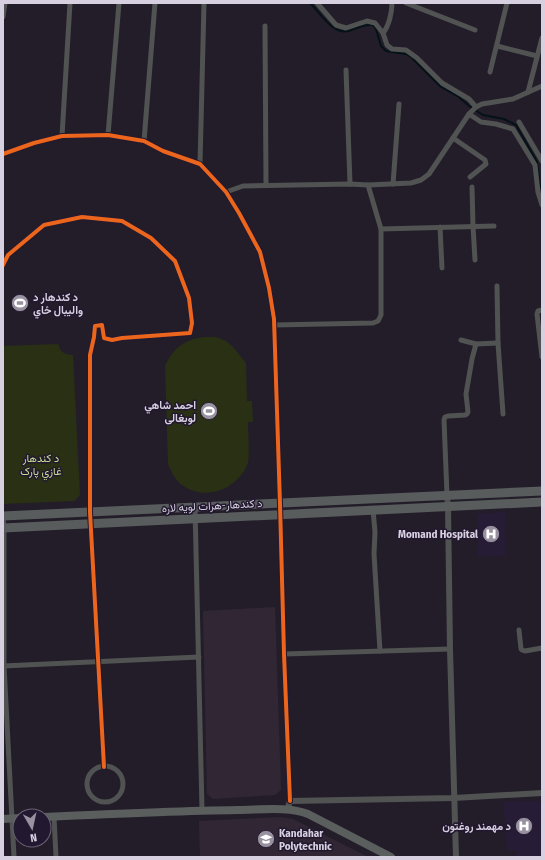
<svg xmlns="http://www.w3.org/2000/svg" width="545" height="860" viewBox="0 0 545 860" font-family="'Fira Sans Condensed',Vazirmatn,sans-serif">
  <rect width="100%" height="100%" fill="#231d2a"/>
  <!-- education -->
  <g fill="#312734">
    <path d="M 275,607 L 281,790 L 275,795 L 213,799 L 207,794 L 203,611 Z"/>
    <path d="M 280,817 L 293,819 L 368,857 L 200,857 L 199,821 Z"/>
  </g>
  <!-- built -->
  <g fill="#271c36">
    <path d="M 505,512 L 506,555 L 478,557 L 477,514 Z"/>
    <path d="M 542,801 L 542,857 L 515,857 L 518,851 L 507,850 L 503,802 Z"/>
  </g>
  <!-- green -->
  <g fill="#293014">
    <path d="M 205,337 L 216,337 L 226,341 L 233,347 L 246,363 L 247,401 L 252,401 L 253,422 L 248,422 C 248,431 250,455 248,463 C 238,489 206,502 182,485 C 175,480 171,471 168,464 L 165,366 C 174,347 185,339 205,337 Z"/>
    <path d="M 58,344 C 61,353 64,354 73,355 L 80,495 L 74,501 L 3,504 L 3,346 Z"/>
  </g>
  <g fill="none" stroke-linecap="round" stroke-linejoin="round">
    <!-- stream -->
    <path stroke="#031216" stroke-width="2" d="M 310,3 C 320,12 332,35 349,31 C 358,28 362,24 373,25 L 376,29 L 381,46 L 386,51 L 406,54 L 411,57 L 441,87 L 459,97 L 469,106 L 483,115 L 504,119 L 516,125 L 537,162 L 540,185 L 542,190"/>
    <!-- minor -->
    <g stroke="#505352" stroke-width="5">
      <path d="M 317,3 L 336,25 L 346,28 L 367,21 L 375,23 L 383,33 L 387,45 L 392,49 L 406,50 L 417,58 L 442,83 L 469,99 L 476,107"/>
      <path d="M 406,3 L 475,30"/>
      <path d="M 3,17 L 5,3"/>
      <path d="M 265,26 L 266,185"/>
      <path d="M 383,33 C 389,26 392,12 392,3"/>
      <path d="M 497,46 L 537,56"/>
      <path d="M 346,70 L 350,184"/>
      <path d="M 490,72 L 507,3"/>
      <path d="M 528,92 L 542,38"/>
      <path d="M 469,114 L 481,122 L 496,124 L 513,129 L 535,165 L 538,192 L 542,205"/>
      <path d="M 519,122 L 542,161"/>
      <path d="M 108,135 L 119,3"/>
      <path d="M 62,136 L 70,3"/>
      <path d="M 453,138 L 485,160 L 486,164 L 470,177"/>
      <path d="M 144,141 L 155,3"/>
      <path d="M 3,154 L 34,143 L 62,136 L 108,135 L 144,141 L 163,151 L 200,164 L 226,192 L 239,213 L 260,252 L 269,288 L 274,319 L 280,504 L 284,654 L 290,801"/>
      <path d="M 200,164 L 204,3"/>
      <path d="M 393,184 L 399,104"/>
      <path d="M 472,187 L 473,226 L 475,260"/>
      <path d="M 226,192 L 243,186 L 350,184 L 368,185 L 411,183 L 421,180 L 429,174 L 469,114 L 476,107 L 482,104 L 513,99 L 542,86"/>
      <path d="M 440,227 L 442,268"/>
      <path d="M 381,229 L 494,226"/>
      <path d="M 3,265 L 8,255 L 44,225 L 82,217 L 122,221 L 151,238 L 175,261 L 189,298 L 192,323 L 190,333 L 122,338 L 112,340 L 104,338 L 102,325 L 95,326 L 94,337 L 90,355 L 90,512 L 104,767"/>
      <path d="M 497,286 L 498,343 L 503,414"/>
      <path d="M 542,310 L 538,311 L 537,314 L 542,357"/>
      <path d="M 274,325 L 373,323 L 378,321 L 381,315 L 381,229 L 368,185"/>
      <path d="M 461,340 L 476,344 L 498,343"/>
      <path d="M 447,495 L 444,420 L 445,417 L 448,416 L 465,415 L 467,414 L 468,412 L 466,394 L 472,359 L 476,344"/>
      <path d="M 195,508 L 202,810"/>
      <path d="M 373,510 L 375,532 L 374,554 L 380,651"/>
      <path d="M 3,516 L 4,528 L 4,666 L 14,857"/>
      <path d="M 519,630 L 521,649 L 522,650 L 525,651 L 542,648"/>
      <path d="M 284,654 L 450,649"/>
      <path d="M 3,666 L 199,657"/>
      <circle cx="105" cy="784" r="18"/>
      <path d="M 54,817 L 56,857"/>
    </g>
    <!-- tertiary -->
    <g stroke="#505352" stroke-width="6">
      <path d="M 447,495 L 448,507 L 450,649 L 456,857"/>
      <path d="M 287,810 L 290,801 L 454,798 L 542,793"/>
    </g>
    <!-- primary -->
    <g stroke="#5a5e5d" stroke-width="8">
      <path d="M 44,817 C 109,814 174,811 238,810 C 258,810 289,806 308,814 L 391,857"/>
      <path d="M 3,819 L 20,818"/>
    </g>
    <!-- trunk -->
    <g stroke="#585c5c" stroke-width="9">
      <path d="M 3,516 L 542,491"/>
      <path d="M 3,528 L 542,502"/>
    </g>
    <defs>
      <g id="cycleway">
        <path d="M 3,154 L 34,143 L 62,136 L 108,135 L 144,141 L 163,151 L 200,164 L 226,192 L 239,213 L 260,252 L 269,288 L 274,319 L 280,504 L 284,654 L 290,801"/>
        <path d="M 3,265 L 8,255 L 44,225 L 82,217 L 122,221 L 151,238 L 175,261 L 189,298 L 192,323 L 190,333 L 122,338 L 112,340 L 104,338 L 102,325 L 95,326 L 94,337 L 90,355 L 90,512 L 104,767"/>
      </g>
    </defs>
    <!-- cycleway casing -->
    <use href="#cycleway" stroke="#22182f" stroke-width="6"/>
    <!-- cycleway -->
    <use href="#cycleway" stroke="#eb651d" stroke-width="4"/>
  </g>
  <!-- icons -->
  <defs>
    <symbol id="stadium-disc" viewBox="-11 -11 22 22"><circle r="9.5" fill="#9791a0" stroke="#22182f"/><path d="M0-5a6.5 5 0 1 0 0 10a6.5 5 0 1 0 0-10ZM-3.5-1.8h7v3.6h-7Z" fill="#fff"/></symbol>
    <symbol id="hospital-disc" viewBox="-11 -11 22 22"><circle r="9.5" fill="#9791a0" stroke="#22182f"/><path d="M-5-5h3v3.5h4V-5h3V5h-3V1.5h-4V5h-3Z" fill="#fff"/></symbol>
    <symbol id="university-disc" viewBox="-11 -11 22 22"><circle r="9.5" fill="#9791a0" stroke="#22182f"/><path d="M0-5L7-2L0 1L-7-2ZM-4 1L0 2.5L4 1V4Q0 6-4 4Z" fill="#fff"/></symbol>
  </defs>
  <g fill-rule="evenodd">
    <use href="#stadium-disc" x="10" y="293" width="20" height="20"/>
    <use href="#stadium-disc" x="199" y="401" width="20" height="20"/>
    <use href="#hospital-disc" x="481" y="524" width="20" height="20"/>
    <use href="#hospital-disc" x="514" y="816" width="20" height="20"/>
    <use href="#university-disc" x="256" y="829" width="20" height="20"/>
  </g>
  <g text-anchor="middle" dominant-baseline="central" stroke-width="3" stroke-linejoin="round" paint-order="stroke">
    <!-- poi labels -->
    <g font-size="11" font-weight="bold" fill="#d6d0e0" stroke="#22182f" text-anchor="end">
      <text x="33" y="297" text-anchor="start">د کندهار د<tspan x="33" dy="13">واليبال ځاي</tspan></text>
      <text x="196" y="405">احمد شاهي<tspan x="196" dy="13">لوبغالی</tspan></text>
      <text x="478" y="534">Momand Hospital</text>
      <text x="511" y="826">د مهمند روغتون</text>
      <text x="279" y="833" text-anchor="start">Kandahar<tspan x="279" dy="13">Polytechnic</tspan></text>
    </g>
    <!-- park labels -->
    <g font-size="11" fill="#c6dc93" stroke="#22182f">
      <text x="41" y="458">د کندهار<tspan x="41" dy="13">غازي پارک</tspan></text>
    </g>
    <!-- street labels -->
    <g font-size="11" fill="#d6d0e0" stroke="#22182f">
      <text transform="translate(212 506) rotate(-3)">د کندهار-هرات لويه لاره</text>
    </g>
  </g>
  <!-- border -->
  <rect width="545" height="860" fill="none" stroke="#d6d0e0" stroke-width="8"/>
  <!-- north arrow -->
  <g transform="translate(32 828) rotate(171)"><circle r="19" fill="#22182f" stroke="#6a6276"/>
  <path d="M0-3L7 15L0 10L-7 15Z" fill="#9791a0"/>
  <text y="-6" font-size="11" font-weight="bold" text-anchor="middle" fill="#d6d0e0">N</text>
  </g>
</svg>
